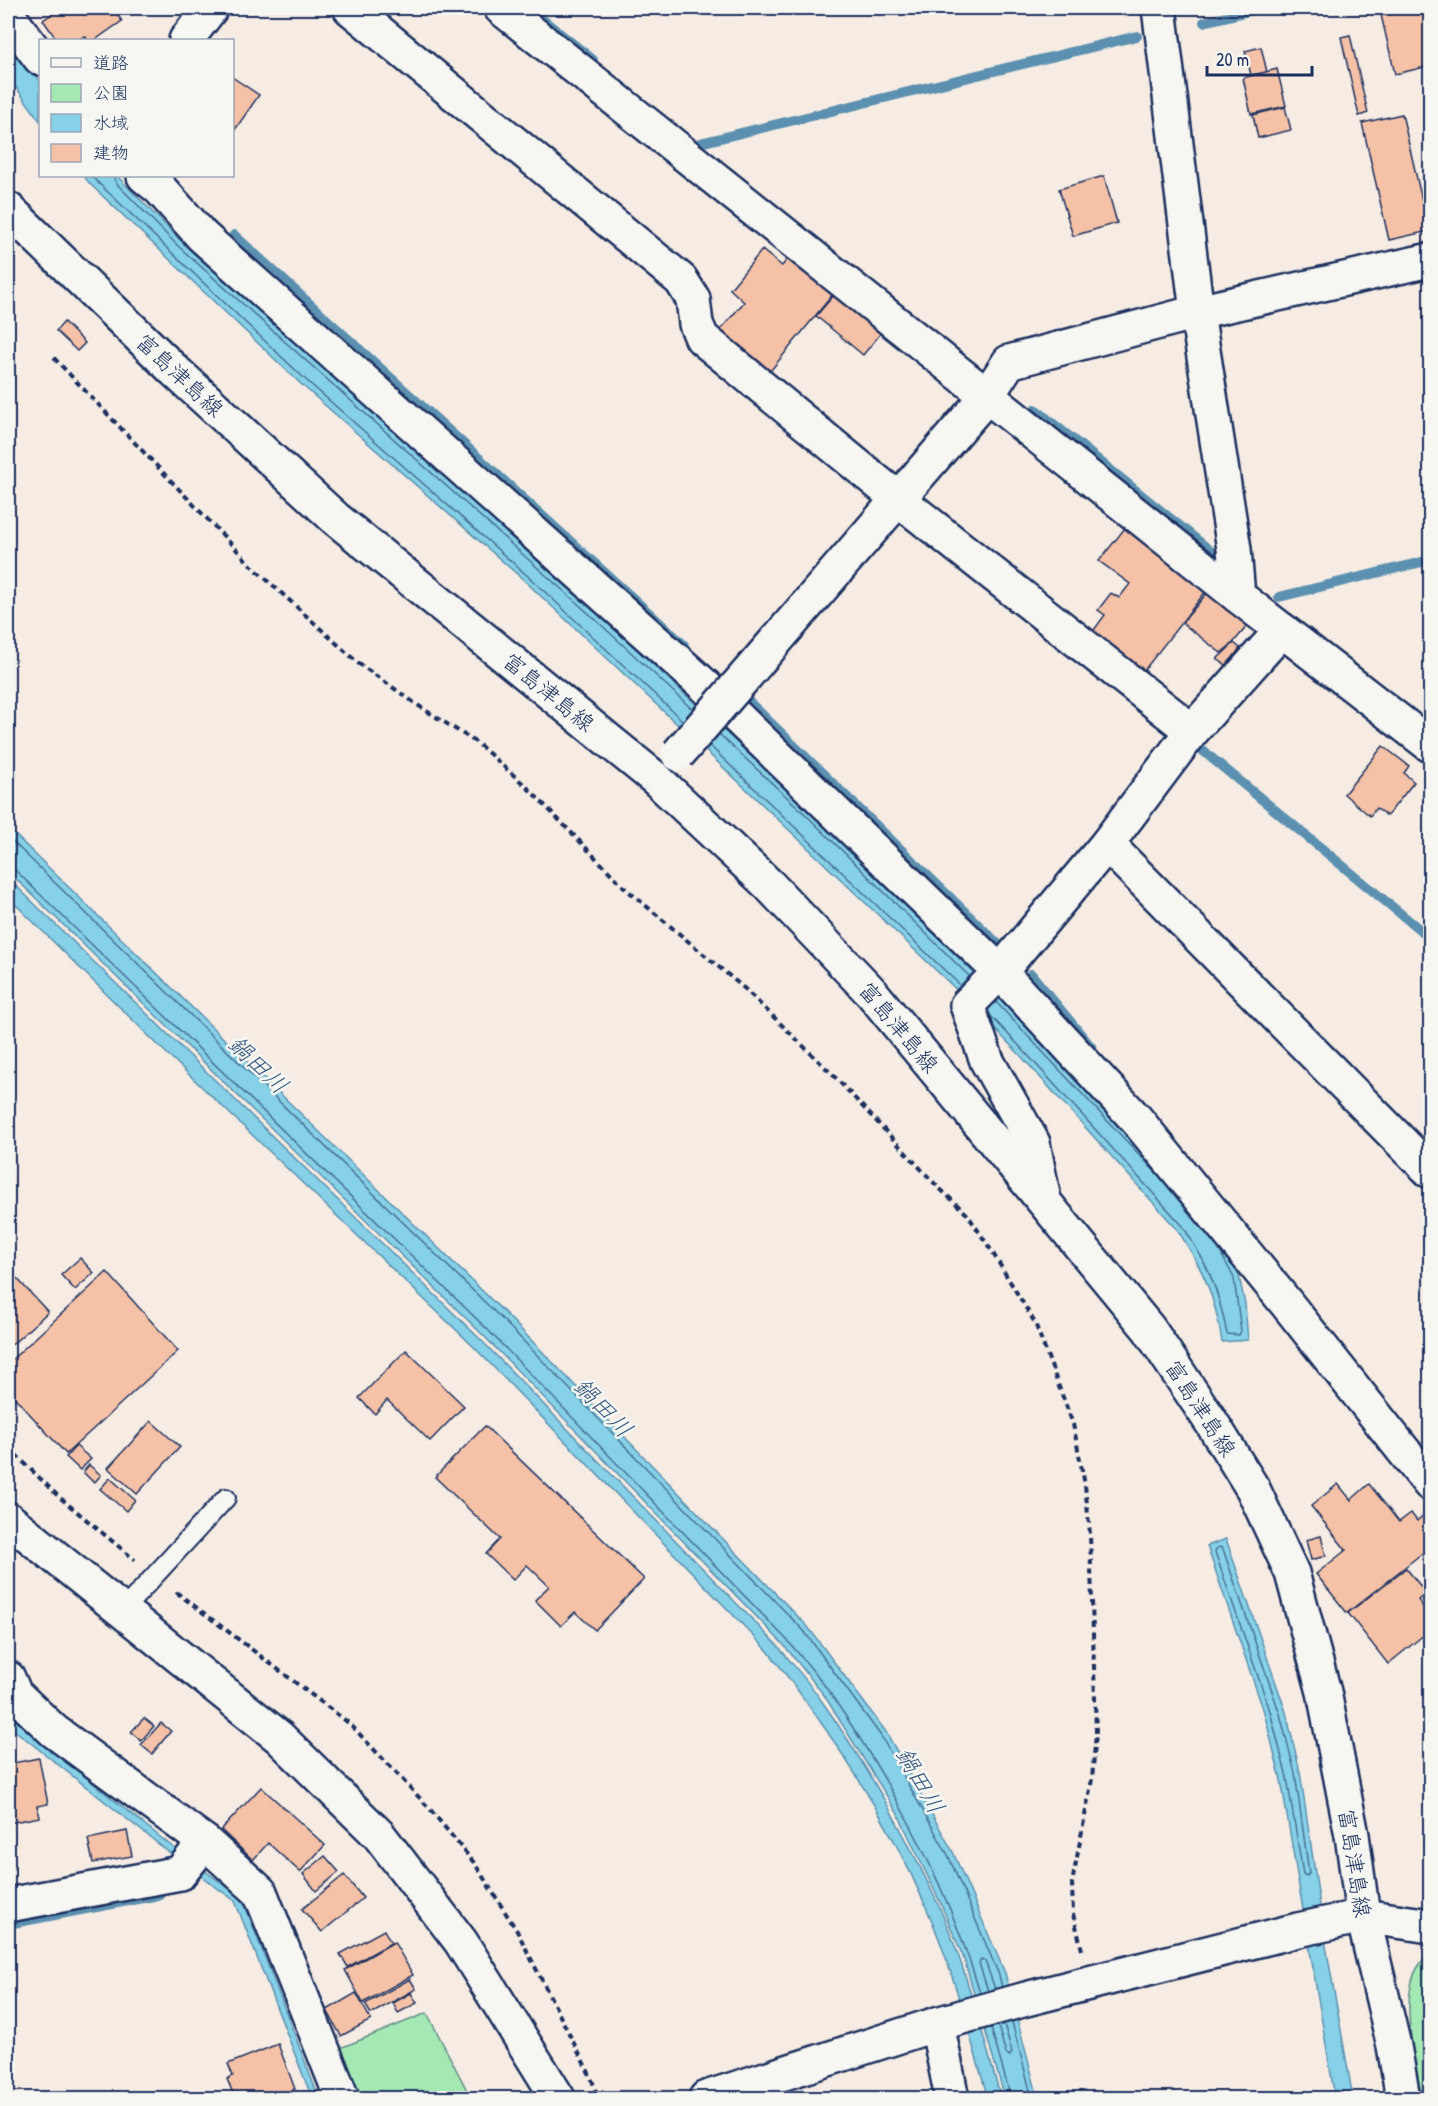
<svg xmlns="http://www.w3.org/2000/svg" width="1438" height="2106" viewBox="0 0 1438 2106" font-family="'Patrick Hand','Klee One',sans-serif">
  <rect width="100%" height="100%" fill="#f6ece3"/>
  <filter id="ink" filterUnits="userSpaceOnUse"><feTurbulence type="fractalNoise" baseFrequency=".0167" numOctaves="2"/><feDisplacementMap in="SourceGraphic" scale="12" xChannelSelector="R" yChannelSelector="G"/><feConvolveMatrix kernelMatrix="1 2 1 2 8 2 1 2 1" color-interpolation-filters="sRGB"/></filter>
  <g filter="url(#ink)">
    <!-- green -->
    <g fill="#a4e8b3" stroke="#608c88" stroke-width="1.5">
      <path d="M 1430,1955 L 1430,2098 L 1421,2098 C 1416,2063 1392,1977 1430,1955 Z"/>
      <path d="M 427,2013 L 471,2098 L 357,2098 L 338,2049 Z"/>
    </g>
    <!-- water -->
    <g fill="#86d1e7" stroke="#5b90b0" stroke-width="1.5">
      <path d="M 8,39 L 40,81 L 40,121 L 8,76 Z"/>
      <path d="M 84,176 L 117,176 L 182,242 L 599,614 L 806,807 L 1006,1004 L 1191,1201 L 1224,1246 L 1239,1276 L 1245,1304 L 1248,1340 L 1222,1342 C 1215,1295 1203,1269 1177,1229 L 1020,1055 L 962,995 L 743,786 L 526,582 L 302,385 L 89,183 Z"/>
      <path d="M 8,828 L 505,1313 L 808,1627 L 886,1732 L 953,1852 L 1005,1973 L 1038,2098 L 1005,2098 L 964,1959 L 941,1904 L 898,1814 L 824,1695 L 783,1644 L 483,1335 L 8,871 Z"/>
      <path d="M 8,878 L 480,1339 L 778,1646 C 792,1664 808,1681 821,1700 C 866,1764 905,1833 938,1904 C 966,1966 982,2034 1001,2098 L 988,2098 C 969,2035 953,1968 926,1907 C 886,1814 830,1731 768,1651 L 473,1346 L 158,1045 L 8,897 Z"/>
      <path d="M 1226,1539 L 1286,1712 L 1300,1772 L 1326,1946 L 1353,2098 L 1335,2098 L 1281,1780 L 1264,1712 L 1207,1546 Z"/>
      <path d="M 8,1715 L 179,1852 L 242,1898 L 319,2098 L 312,2098 L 235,1901 L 175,1857 L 8,1725 Z"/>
    </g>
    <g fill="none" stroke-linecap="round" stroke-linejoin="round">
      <!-- shore -->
      <g stroke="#467095" stroke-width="1.5">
        <path d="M 91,176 L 306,380 L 530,578 L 683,721"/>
        <path d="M 113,176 L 116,183 L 178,246 L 595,619 L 693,710"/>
        <path d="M 719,734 L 802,811 L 970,977"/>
        <path d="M 709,745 L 961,986"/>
        <path d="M 8,837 L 500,1317 L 804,1631 L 881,1736 L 948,1855 L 999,1975 L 1002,1987"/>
        <path d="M 8,867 L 14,869 L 488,1330 L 787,1640 C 801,1657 817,1674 830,1693 C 893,1785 948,1886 980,1993"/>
        <path d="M 996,1002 L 1162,1179"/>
        <path d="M 990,1015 L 1024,1051 L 1182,1225 C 1208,1265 1218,1287 1227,1334 L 1239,1335 L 1241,1331 L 1234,1278 L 1219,1250"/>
        <path d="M 1219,1547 L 1223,1549 L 1280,1714 L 1295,1773 L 1309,1873 L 1307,1876 L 1303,1874 L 1287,1778 L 1270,1711 L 1215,1552 L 1216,1549 Z"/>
        <path d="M 988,1991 L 979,1963 L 981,1959 L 985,1961 L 995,1989"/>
        <path d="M 1012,2022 L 1032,2098"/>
        <path d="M 998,2026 L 1006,2054 L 1010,2056 L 1012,2052 L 1004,2024"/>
        <path d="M 991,2028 L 1011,2098"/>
      </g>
      <!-- stream -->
      <g stroke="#5b90b0" stroke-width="10">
        <path d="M 528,8 L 593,60"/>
        <path d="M 1204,22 L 1262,8"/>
        <path d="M 696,144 L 1137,36"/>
        <path d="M 234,235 L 684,645"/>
        <path d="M 1035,409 L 1213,553"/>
        <path d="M 1279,597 L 1430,560"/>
        <path d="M 747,700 L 1001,947"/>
        <path d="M 1202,750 L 1430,938"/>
        <path d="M 1031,974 L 1092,1048"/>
        <path d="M 8,1924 L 159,1895"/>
      </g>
    </g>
    <!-- building -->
    <g fill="#f6c2a7" stroke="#1b2f5e" stroke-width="1.5">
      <path d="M 61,8 L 124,8 L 117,14 L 122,21 L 95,40 L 88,40 L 85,36 L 78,40 L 57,40 L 43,20 Z"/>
      <path d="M 1413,8 L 1430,8 L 1430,66 L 1395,74 L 1381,15 Z"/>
      <path d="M 1350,35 L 1368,113 L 1359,116 L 1341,37 Z"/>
      <path d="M 1261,47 L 1267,72 L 1251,75 L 1245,51 Z"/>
      <path d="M 1277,69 L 1286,106 L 1251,114 L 1243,78 Z"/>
      <path d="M 232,77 L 259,95 L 232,134 Z"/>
      <path d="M 1285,107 L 1291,130 L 1258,138 L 1253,115 Z"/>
      <path d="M 1402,114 L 1429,231 L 1389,240 L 1362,123 Z"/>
      <path d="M 1104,176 L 1117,223 L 1073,236 L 1059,189 Z"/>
      <path d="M 762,250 L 782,266 L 789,257 L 834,293 L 767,375 L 717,334 L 744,302 L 730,289 Z"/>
      <path d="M 834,295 L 881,333 L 863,355 L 816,316 Z"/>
      <path d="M 64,322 L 85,343 L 77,351 L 56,331 Z"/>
      <path d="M 1125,528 L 1206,591 L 1142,673 L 1091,634 L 1105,615 L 1098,610 L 1111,593 L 1119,598 L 1130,584 L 1099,561 Z"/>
      <path d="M 1207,593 L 1248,625 L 1233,643 L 1221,653 L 1182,623 Z"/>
      <path d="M 1234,643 L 1240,648 L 1227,666 L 1217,659 Z"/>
      <path d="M 1383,746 L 1409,766 L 1404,773 L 1414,782 L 1387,816 L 1376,808 L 1370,816 L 1344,794 Z"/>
      <path d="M 80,1258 L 94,1273 L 75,1290 L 61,1275 Z"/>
      <path d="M 107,1272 L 178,1351 L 66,1454 L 8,1390 L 8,1363 Z"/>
      <path d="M 12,1273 L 48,1312 L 8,1348 L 8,1278 Z"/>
      <path d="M 406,1350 L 464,1406 L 430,1441 L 387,1400 L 375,1414 L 359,1398 Z"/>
      <path d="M 151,1421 L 180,1447 L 137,1494 L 108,1468 Z"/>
      <path d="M 485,1426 L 644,1579 L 595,1630 L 575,1612 L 561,1626 L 535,1600 L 549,1586 L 527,1565 L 513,1580 L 486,1554 L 500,1539 L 435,1477 Z"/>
      <path d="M 76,1446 L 91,1459 L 80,1470 L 66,1457 Z"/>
      <path d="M 89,1465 L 101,1475 L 94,1483 L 83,1472 Z"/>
      <path d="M 110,1478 L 135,1500 L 126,1511 L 100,1489 Z"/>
      <path d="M 1338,1484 L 1351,1500 L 1369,1484 L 1399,1522 L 1411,1513 L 1417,1521 L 1426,1513 L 1430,1518 L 1430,1547 L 1347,1613 L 1316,1574 L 1346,1550 L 1311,1506 Z"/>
      <path d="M 1321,1536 L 1326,1556 L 1311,1560 L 1306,1540 Z"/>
      <path d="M 1406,1568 L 1426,1593 L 1418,1600 L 1430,1616 L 1430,1630 L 1388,1664 L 1348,1613 Z"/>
      <path d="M 144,1718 L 154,1726 L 141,1741 L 131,1732 Z"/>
      <path d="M 161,1723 L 171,1731 L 152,1754 L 141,1745 Z"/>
      <path d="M 39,1758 L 48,1804 L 37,1806 L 40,1817 L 8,1823 L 8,1764 Z"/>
      <path d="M 261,1787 L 325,1845 L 300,1872 L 268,1843 L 253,1860 L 221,1830 Z"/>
      <path d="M 127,1831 L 132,1856 L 93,1863 L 88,1839 Z"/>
      <path d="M 1430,1843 L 1430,1856 L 1424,1852 Z"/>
      <path d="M 325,1856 L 339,1872 L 316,1891 L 303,1874 Z"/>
      <path d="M 344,1875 L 363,1898 L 322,1932 L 302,1909 Z"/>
      <path d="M 384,1930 L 391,1943 L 348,1967 L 340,1954 Z"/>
      <path d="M 394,1942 L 413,1975 L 363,2003 L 345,1970 Z"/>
      <path d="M 410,1979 L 416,1989 L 371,2014 L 365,2004 Z"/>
      <path d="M 356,1993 L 371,2020 L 341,2036 L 327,2010 Z"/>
      <path d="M 411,1993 L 417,2003 L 398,2013 L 393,2003 Z"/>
      <path d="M 278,2044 L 295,2089 L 270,2098 L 235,2098 L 227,2079 L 233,2076 L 228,2064 Z"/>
    </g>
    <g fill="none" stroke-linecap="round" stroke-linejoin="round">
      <defs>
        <path id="service" d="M 122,1611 L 226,1498"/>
        <g id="minor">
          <path d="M 350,8 L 681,280 L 693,299 L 696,324 L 702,338 L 898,499 L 1192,731"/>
          <path d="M 501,8 L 1238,596 L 1430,745"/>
          <path d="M 1159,8 L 1197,312 L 1234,549 L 1238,596"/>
          <path d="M 8,15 L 40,58"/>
          <path d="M 186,40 L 211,8"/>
          <path d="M 144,176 L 160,189 L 202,236 L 704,685 L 1000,972 L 1136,1119 L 1287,1304 L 1430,1484"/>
          <path d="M 736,687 L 987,396 L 1009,362 L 1197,312 L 1430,260"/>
          <path d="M 1107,844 L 1430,1171"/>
          <path d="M 1044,1200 L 1033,1143 L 987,1061 L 967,1005 L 1000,972 L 1107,844 L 1192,731 L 1282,630"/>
          <path d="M 8,1678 L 15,1694 L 54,1731 L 205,1842 L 260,1892 L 342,2098"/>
          <path d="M 8,1905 L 180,1873 L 205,1842"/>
          <path d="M 937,2024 L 952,2098"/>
        </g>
        <g id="tertiary">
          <path d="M 8,1519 L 279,1737 L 379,1835 L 461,1942 L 558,2098"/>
          <path d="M 706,2098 L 937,2024 L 1026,1999 L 1298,1930 L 1363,1916"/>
        </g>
        <g id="secondary">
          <path d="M 8,209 L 175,371 L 335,518 L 656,779 L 769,885 L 872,993 L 1149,1329 L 1212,1423 L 1253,1489 L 1292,1573 L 1324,1692 L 1352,1835 L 1363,1916 L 1394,2046 L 1403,2098"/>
          <path d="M 1363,1916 L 1430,1926"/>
        </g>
      </defs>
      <!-- service casing -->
      <use href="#service" stroke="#1b2f5e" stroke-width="22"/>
      <!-- minor casing -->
      <use href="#minor" stroke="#1b2f5e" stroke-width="38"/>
      <!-- tertiary casing -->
      <use href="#tertiary" stroke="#1b2f5e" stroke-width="38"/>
      <!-- secondary casing -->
      <use href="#secondary" stroke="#1b2f5e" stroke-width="38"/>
      <!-- path -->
      <g stroke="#1b2f5e" stroke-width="4" stroke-dasharray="6 4.5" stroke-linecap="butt">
        <path d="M 54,358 L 254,568 L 358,663 L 419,706 L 477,743 L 527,787 L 626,889 L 745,989 L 833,1075 L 937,1186 L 967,1214 L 991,1250 L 1035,1323 L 1073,1424 L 1085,1485 L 1090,1534 L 1096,1733 L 1092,1779 L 1072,1883 L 1073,1914 L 1082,1950"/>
        <path d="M 8,1447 L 58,1496 L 135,1560"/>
        <path d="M 176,1592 L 350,1724 L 429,1808 L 475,1864 L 517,1931 L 591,2077 L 598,2098"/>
      </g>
      <!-- service -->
      <use href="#service" stroke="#f6f6f2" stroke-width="18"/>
      <!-- minor -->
      <use href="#minor" stroke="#f6f6f2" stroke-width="33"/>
      <!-- tertiary -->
      <use href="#tertiary" stroke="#f6f6f2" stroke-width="33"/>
      <!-- secondary -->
      <use href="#secondary" stroke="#f6f6f2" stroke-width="33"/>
      <defs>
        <path id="minor-bridge" d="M 678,754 L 736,687"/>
      </defs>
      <!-- minor-bridge casing -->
      <use href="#minor-bridge" stroke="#1b2f5e" stroke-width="38" stroke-linecap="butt"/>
      <!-- minor-bridge -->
      <use href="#minor-bridge" stroke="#f6f6f2" stroke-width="33"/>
    </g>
  </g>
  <g text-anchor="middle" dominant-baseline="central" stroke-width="5" stroke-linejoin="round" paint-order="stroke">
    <!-- street labels -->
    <g font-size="22" fill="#1b2f5e" stroke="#f6f6f2">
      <text transform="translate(180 375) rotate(43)">富島津島線</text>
      <text transform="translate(549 692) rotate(39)">富島津島線</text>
      <text transform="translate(899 1027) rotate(50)">富島津島線</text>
      <text transform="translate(1201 1408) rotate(57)">富島津島線</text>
      <text transform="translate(1355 1863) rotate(81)">富島津島線</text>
    </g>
    <!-- water labels -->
    <g font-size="24" font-style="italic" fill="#365880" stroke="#f6f6f2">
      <text transform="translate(259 1064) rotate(44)">鍋田川</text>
      <text transform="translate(604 1407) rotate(46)">鍋田川</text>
      <text transform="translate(921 1780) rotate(60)">鍋田川</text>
    </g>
  </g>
  <!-- margin -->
  <rect width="1438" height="2106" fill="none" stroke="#f6f6f2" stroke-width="30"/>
  <rect x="15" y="15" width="1408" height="2076" fill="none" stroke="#1b2f5e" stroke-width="2" filter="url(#ink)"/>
  <!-- legend -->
  <rect x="39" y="39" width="195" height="138" fill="#f6f6f2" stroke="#9ea6b7" stroke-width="1.5"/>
  <rect x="51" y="58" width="30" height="9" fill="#f6f6f2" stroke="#9ea6b7" stroke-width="1.5"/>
  <text x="93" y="69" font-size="18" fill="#1b2f5e">道路</text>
  <rect x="51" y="84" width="30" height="18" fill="#a4e8b3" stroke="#9ea6b7" stroke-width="1.5"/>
  <text x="93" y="99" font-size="18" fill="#1b2f5e">公園</text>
  <rect x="51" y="114" width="30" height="18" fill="#86d1e7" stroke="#9ea6b7" stroke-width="1.5"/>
  <text x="93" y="129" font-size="18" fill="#1b2f5e">水域</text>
  <rect x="51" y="144" width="30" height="18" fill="#f6c2a7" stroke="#9ea6b7" stroke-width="1.5"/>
  <text x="93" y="159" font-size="18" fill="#1b2f5e">建物</text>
  <!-- scale -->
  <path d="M1207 66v9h105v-9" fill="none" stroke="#1b2f5e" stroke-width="3"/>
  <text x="1216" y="66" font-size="18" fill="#1b2f5e" stroke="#f6f6f2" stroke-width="4.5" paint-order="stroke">20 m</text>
</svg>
